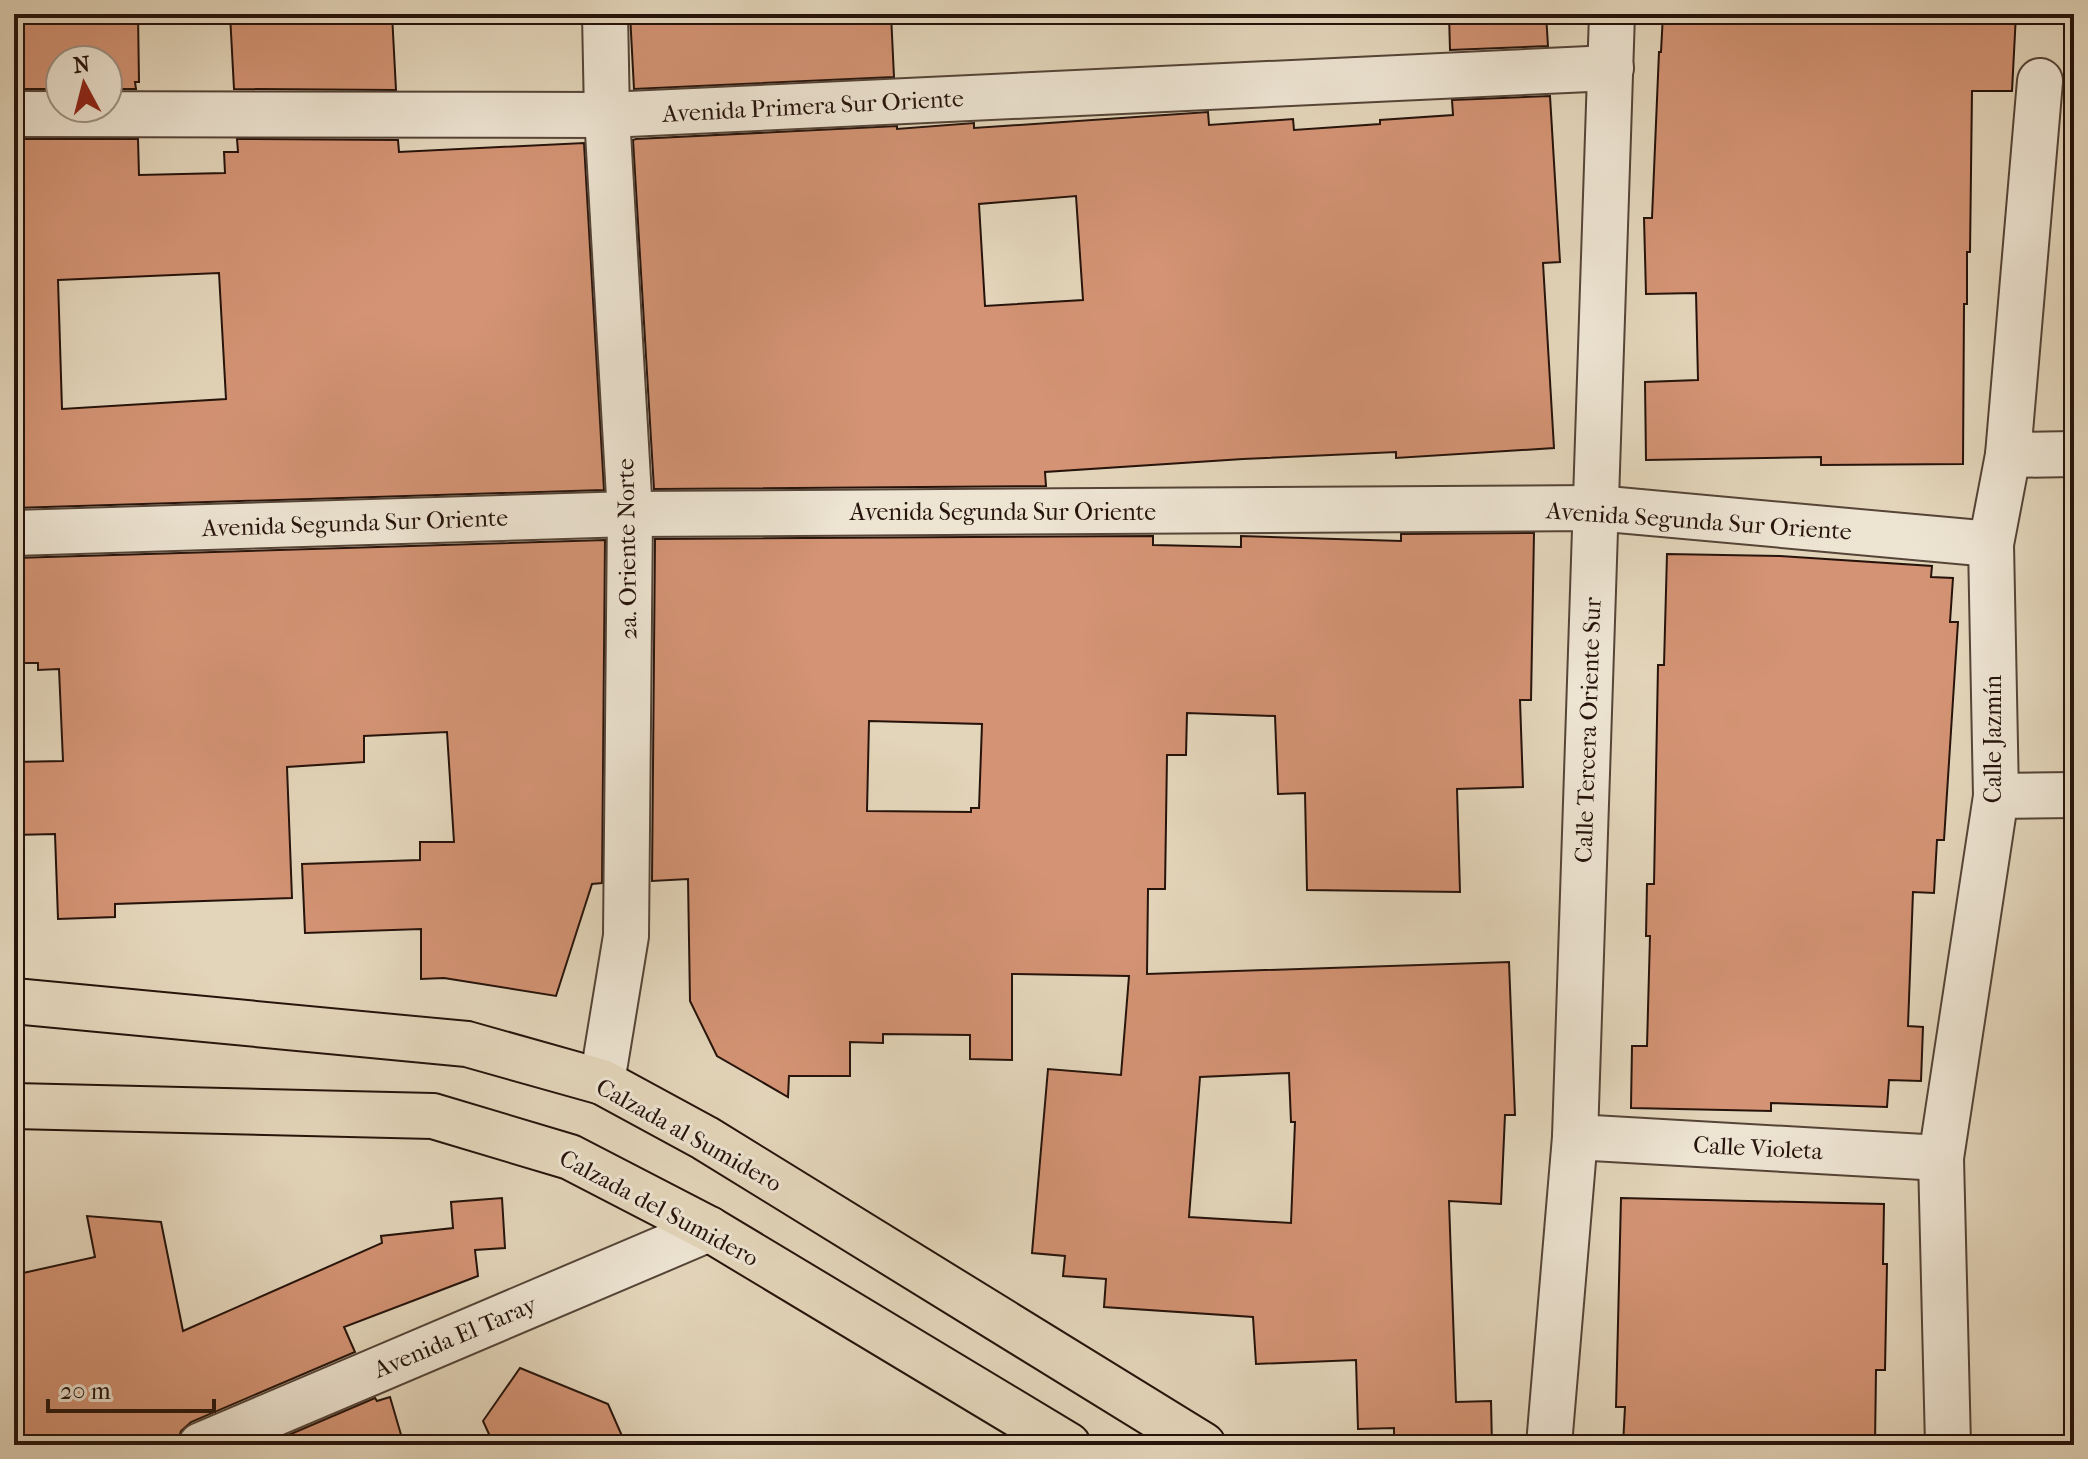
<svg xmlns="http://www.w3.org/2000/svg" width="2088" height="1459" viewBox="0 0 2088 1459" font-family="'IM FELL French Canon',serif">
  <rect width="100%" height="100%" fill="#e3d5ba"/>
  <filter id="stains"><feTurbulence type="fractalNoise" baseFrequency=".0025" numOctaves="4"/><feColorMatrix values="0 0 0 0 .2 0 0 0 0 .09 0 0 0 0 .02 0 0 0 .5 -.17"/></filter>
  <radialGradient id="worn" r=".72"><stop offset=".6" stop-color="#630" stop-opacity="0"/><stop offset="1" stop-color="#630" stop-opacity=".3"/></radialGradient>
  <!-- building -->
  <g fill="#d39374" stroke="#26130b" stroke-width="2" fill-rule="evenodd">
    <path d="M 138,14 L 139,82 L 135,82 L 136,89 L 108,89 L 108,60 L 60,60 L 60,89 L 14,89 L 14,17 Z"/>
    <path d="M 230,14 L 392,14 L 396,90 L 234,89 Z"/>
    <path d="M 630,14 L 891,14 L 894,77 L 634,89 Z"/>
    <path d="M 1449,14 L 1546,14 L 1548,46 L 1450,50 Z"/>
    <path d="M 1663,14 L 2016,14 L 2012,91 L 1972,91 L 1970,252 L 1967,252 L 1967,304 L 1964,304 L 1963,464 L 1821,465 L 1821,457 L 1646,460 L 1645,382 L 1698,380 L 1696,293 L 1646,294 L 1644,218 L 1652,218 L 1659,52 L 1661,52 Z"/>
    <path d="M 1550,96 L 1560,262 L 1543,263 L 1554,448 L 1396,458 L 1396,452 L 1243,459 L 1045,472 L 1046,486 L 654,489 L 633,140 L 636,139 L 897,126 L 897,129 L 974,123 L 974,128 L 1208,112 L 1209,125 L 1293,119 L 1294,130 L 1380,124 L 1380,120 L 1453,115 L 1452,100 ZM 1076,196 L 1083,300 L 985,306 L 979,204 Z"/>
    <path d="M 14,139 L 138,139 L 139,175 L 225,173 L 224,152 L 238,152 L 237,139 L 398,140 L 399,152 L 584,143 L 604,490 L 14,508 ZM 219,273 L 226,399 L 62,409 L 58,280 Z"/>
    <path d="M 1534,533 L 1531,700 L 1520,700 L 1523,787 L 1457,789 L 1460,892 L 1307,890 L 1305,793 L 1278,794 L 1275,716 L 1187,713 L 1186,755 L 1167,755 L 1165,889 L 1148,889 L 1147,974 L 1509,962 L 1515,1115 L 1505,1115 L 1501,1204 L 1449,1201 L 1456,1402 L 1491,1401 L 1492,1445 L 1394,1445 L 1394,1428 L 1358,1429 L 1356,1360 L 1256,1364 L 1253,1317 L 1104,1307 L 1106,1279 L 1063,1276 L 1065,1256 L 1032,1253 L 1048,1069 L 1121,1075 L 1129,976 L 1012,974 L 1012,1060 L 970,1059 L 970,1035 L 883,1034 L 883,1043 L 850,1042 L 850,1076 L 789,1076 L 788,1097 L 717,1056 L 690,1001 L 688,879 L 652,881 L 655,539 L 1153,536 L 1153,545 L 1241,547 L 1241,536 L 1401,541 L 1401,534 ZM 869,721 L 982,724 L 979,808 L 971,808 L 971,812 L 867,811 ZM 1289,1073 L 1291,1122 L 1295,1122 L 1291,1223 L 1189,1217 L 1200,1077 Z"/>
    <path d="M 605,540 L 602,883 L 592,884 L 556,996 L 444,978 L 421,979 L 421,929 L 305,933 L 302,864 L 420,860 L 420,842 L 454,842 L 447,732 L 364,736 L 364,762 L 287,767 L 292,898 L 115,904 L 115,917 L 58,919 L 55,834 L 14,835 L 14,762 L 63,761 L 59,669 L 38,670 L 38,663 L 14,663 L 14,558 Z"/>
    <path d="M 1667,554 L 1780,556 L 1932,566 L 1931,577 L 1953,578 L 1950,622 L 1958,622 L 1944,840 L 1937,840 L 1934,893 L 1913,892 L 1908,1026 L 1923,1027 L 1921,1081 L 1889,1080 L 1887,1107 L 1771,1103 L 1771,1111 L 1631,1108 L 1632,1046 L 1647,1046 L 1650,936 L 1646,936 L 1647,884 L 1654,884 L 1658,665 L 1664,665 Z"/>
    <path d="M 502,1198 L 505,1248 L 475,1250 L 478,1276 L 344,1327 L 355,1352 L 191,1422 L 181,1431 L 176,1445 L 14,1445 L 14,1275 L 95,1257 L 87,1216 L 161,1222 L 183,1331 L 382,1243 L 381,1236 L 453,1228 L 451,1202 Z"/>
    <path d="M 1621,1198 L 1884,1204 L 1883,1264 L 1887,1264 L 1885,1370 L 1876,1370 L 1875,1445 L 1623,1445 L 1625,1407 L 1616,1407 Z"/>
    <path d="M 520,1368 L 608,1404 L 626,1445 L 494,1445 L 483,1421 Z"/>
    <path d="M 390,1397 L 404,1445 L 265,1445 L 375,1398 L 377,1401 Z"/>
  </g>
  <g fill="none" stroke-linecap="round" stroke-linejoin="round">
    <defs>
      <g id="minor">
        <path d="M 14,114 L 607,115 L 1611,68"/>
        <path d="M 2008,455 L 2074,454"/>
        <path d="M 14,533 L 630,514 L 1596,508 L 1991,544"/>
        <path d="M 1996,796 L 2074,795"/>
        <path d="M 602,1082 L 626,936 L 630,514 L 607,115 L 605,14"/>
        <path d="M 1575,1137 L 1941,1158"/>
        <path d="M 201,1445 L 709,1229"/>
        <path d="M 1549,1445 L 1575,1137 L 1612,14"/>
        <path d="M 1948,1445 L 1941,1158 L 1996,796 L 1991,544 L 2008,455 L 2040,81"/>
      </g>
      <g id="major">
        <path d="M 14,1001 L 467,1044 L 602,1082 L 705,1138 L 1203,1445"/>
        <path d="M 14,1106 L 433,1116 L 570,1157 L 709,1229 L 1068,1445"/>
      </g>
    </defs>
    <!-- minor casing -->
    <use href="#minor" stroke="#554437" stroke-width="48"/>
    <!-- major casing -->
    <use href="#major" stroke="#26130b" stroke-width="48"/>
    <!-- minor -->
    <use href="#minor" stroke="#ede4d2" stroke-width="44"/>
    <!-- major -->
    <use href="#major" stroke="#e3d5ba" stroke-width="44"/>
  </g>
  <g text-anchor="middle" dominant-baseline="central" stroke-width="6" stroke-linejoin="round" paint-order="stroke">
    <!-- street labels -->
    <g font-size="24" fill="#26130b" stroke="#ede4d2">
      <text transform="translate(813 106) rotate(-3)">Avenida Primera Sur Oriente</text>
      <text x="1003" y="512">Avenida Segunda Sur Oriente</text>
      <text transform="translate(1699 521) rotate(4)">Avenida Segunda Sur Oriente</text>
      <text transform="translate(355 523) rotate(-2)">Avenida Segunda Sur Oriente</text>
      <text transform="translate(627 549) rotate(-91)">2a. Oriente Norte</text>
      <text transform="translate(1588 730) rotate(-88)">Calle Tercera Oriente Sur</text>
      <text transform="translate(1993 739) rotate(-90)">Calle Jazmín</text>
      <text transform="translate(689 1135) rotate(29)">Calzada al Sumidero</text>
      <text transform="translate(1758 1148) rotate(3)">Calle Violeta</text>
      <text transform="translate(659 1208) rotate(28)">Calzada del Sumidero</text>
      <text transform="translate(455 1337) rotate(-23)">Avenida El Taray</text>
    </g>
  </g>
  <!-- margin -->
  <rect width="2088" height="1459" fill="none" stroke="#e3d5ba" stroke-width="48"/>
  <rect x="16" y="16" width="2056" height="1427" fill="none" stroke="#26130b" stroke-width="4"/>
  <rect x="24" y="24" width="2040" height="1411" fill="none" stroke="#26130b" stroke-width="2"/>
  <!-- north arrow -->
  <g transform="translate(84 84) rotate(353)"><circle r="38" fill="#ede4d2" stroke="#9d9082" stroke-width="2"/>
  <path d="M0-6L14 30L0 20L-14 30Z" fill="#8f2418"/>
  <text y="-12" font-size="22" font-weight="bold" text-anchor="middle" fill="#26130b">N</text>
  </g>
  <!-- scale -->
  <path d="M48 1399v12h166v-12" fill="none" stroke="#26130b" stroke-width="4"/>
  <text x="60" y="1399" font-size="24" fill="#26130b" stroke="#ede4d2" stroke-width="6" paint-order="stroke">20 m</text>
  <rect width="100%" height="100%" filter="url(#stains)"/>
  <rect width="100%" height="100%" fill="url(#worn)"/>
</svg>
